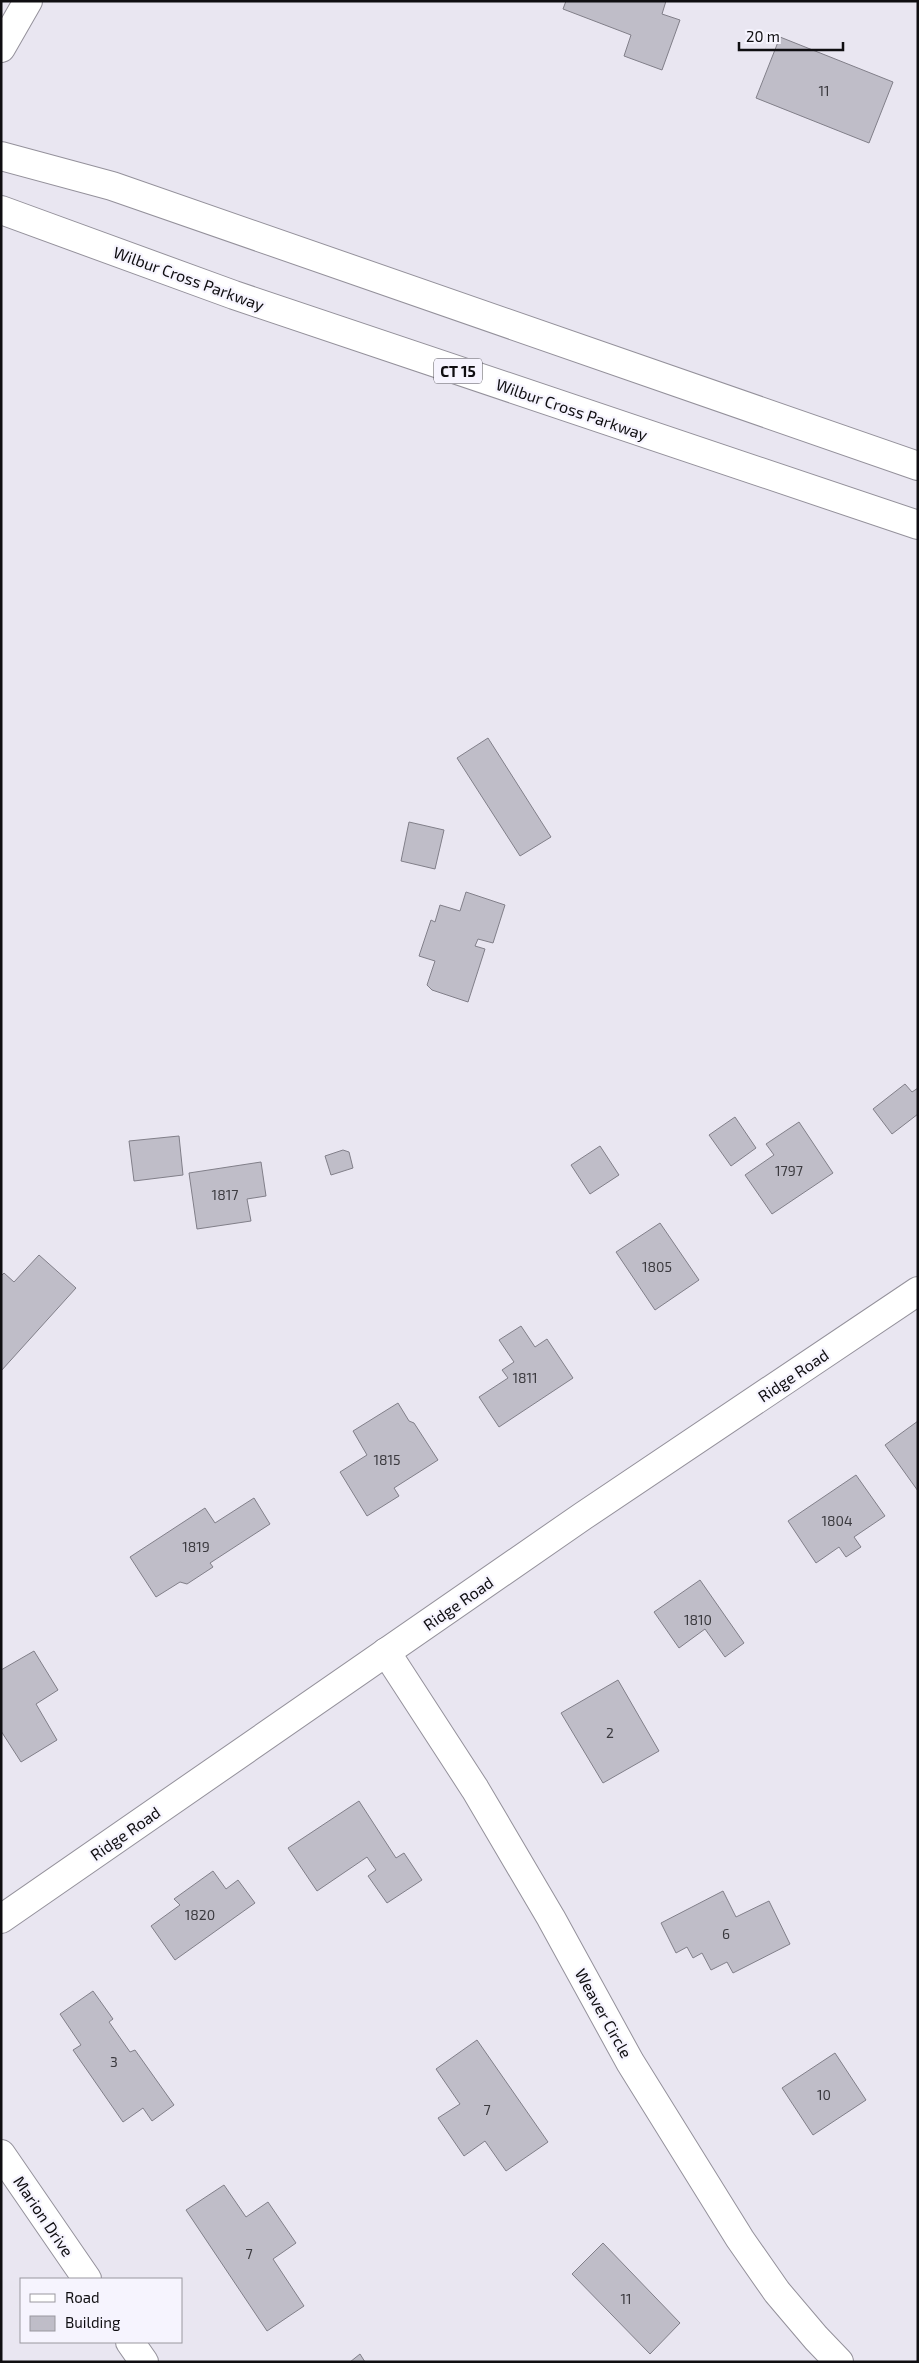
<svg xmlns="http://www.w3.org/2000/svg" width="919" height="2363" viewBox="0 0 919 2363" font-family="'Exo 2',sans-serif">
  <rect width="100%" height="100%" fill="#e9e6f1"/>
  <!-- building -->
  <g fill="#bfbdc8" stroke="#817f89">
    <path d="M 566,1 L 666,1 L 662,14 L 680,20 L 662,70 L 624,56 L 631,35 L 563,9 Z"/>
    <path d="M 780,37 L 893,82 L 869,143 L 756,98 Z"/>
    <path d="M 488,738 L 551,837 L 520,856 L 457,758 Z"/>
    <path d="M 409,822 L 444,830 L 435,869 L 401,861 Z"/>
    <path d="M 466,892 L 505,905 L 493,943 L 478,939 L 475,946 L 485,949 L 468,1002 L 432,990 L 427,985 L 435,961 L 419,956 L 431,920 L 435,922 L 440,905 L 460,911 Z"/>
    <path d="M 905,1084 L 912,1092 L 918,1088 L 918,1114 L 892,1134 L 873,1109 Z"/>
    <path d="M 735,1117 L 756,1148 L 731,1166 L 709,1135 Z"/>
    <path d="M 799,1122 L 833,1173 L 772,1214 L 745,1175 L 774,1155 L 766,1144 Z"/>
    <path d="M 179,1136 L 183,1175 L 134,1181 L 129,1141 Z"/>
    <path d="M 600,1146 L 619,1175 L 590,1194 L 571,1165 Z"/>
    <path d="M 343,1150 L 349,1152 L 353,1168 L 331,1175 L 325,1156 Z"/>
    <path d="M 261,1162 L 266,1196 L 247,1199 L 251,1221 L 197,1229 L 189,1173 Z"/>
    <path d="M 660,1223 L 699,1280 L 655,1310 L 616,1252 Z"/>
    <path d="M 39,1255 L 76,1288 L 1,1371 L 1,1276 L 4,1273 L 14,1282 Z"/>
    <path d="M 521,1326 L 535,1347 L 547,1339 L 573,1378 L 499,1427 L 479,1397 L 508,1378 L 502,1370 L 514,1362 L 499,1340 Z"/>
    <path d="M 398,1403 L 409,1421 L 414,1423 L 438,1460 L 394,1488 L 399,1496 L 367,1516 L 340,1472 L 367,1455 L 353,1431 Z"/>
    <path d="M 918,1421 L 918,1491 L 885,1445 Z"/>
    <path d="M 856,1475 L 885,1516 L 854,1537 L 861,1547 L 846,1557 L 839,1547 L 816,1563 L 788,1521 Z"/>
    <path d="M 254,1498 L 270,1524 L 210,1563 L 213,1567 L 187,1584 L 180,1582 L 156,1597 L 130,1557 L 205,1508 L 215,1523 Z"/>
    <path d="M 700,1580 L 744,1643 L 725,1657 L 705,1629 L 679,1648 L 654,1612 Z"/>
    <path d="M 34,1651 L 58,1690 L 36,1704 L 57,1740 L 21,1762 L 1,1731 L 1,1670 Z"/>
    <path d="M 618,1680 L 659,1751 L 603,1783 L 561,1713 Z"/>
    <path d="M 359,1801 L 396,1858 L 404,1853 L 422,1880 L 387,1903 L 368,1876 L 376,1870 L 367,1857 L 317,1891 L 288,1848 Z"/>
    <path d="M 213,1871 L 226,1889 L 238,1880 L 255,1903 L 175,1960 L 151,1926 L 180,1905 L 174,1899 Z"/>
    <path d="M 723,1891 L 736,1917 L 769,1901 L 790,1944 L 733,1973 L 727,1962 L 711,1970 L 702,1953 L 693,1958 L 687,1947 L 676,1953 L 661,1923 Z"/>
    <path d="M 93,1991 L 113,2019 L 109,2022 L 130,2052 L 135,2050 L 174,2105 L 152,2121 L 143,2108 L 123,2122 L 73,2050 L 81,2045 L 60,2014 Z"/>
    <path d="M 477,2040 L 548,2142 L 506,2171 L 485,2141 L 464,2156 L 438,2118 L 460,2104 L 436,2069 Z"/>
    <path d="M 835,2053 L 866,2100 L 813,2135 L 782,2088 Z"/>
    <path d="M 224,2185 L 246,2217 L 268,2202 L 296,2243 L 273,2259 L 304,2306 L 267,2331 L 186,2210 Z"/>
    <path d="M 603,2243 L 680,2323 L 650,2354 L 572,2274 Z"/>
    <path d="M 360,2354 L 365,2362 L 350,2362 Z"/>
  </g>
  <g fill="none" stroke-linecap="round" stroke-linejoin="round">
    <defs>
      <g id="minor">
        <path d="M 386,1652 L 475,1789 L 551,1918 L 630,2062 L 740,2239 L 777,2292 L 816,2338 L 839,2362"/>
        <path d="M 1,2154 L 87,2279"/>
        <path d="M 130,2342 L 144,2362"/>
      </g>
      <path id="major" d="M 1,1919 L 583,1516 L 918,1291"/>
      <g id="highway">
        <path d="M 1,48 L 28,1"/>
        <path d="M 1,156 L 112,186 L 918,466"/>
        <path d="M 1,210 L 234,295 L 918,525"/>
      </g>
    </defs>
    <!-- minor casing -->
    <use href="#minor" stroke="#94919b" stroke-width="30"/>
    <!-- major casing -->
    <use href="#major" stroke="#94919b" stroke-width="30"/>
    <!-- highway casing -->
    <use href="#highway" stroke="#94919b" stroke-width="30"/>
    <!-- minor -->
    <use href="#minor" stroke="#fff" stroke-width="28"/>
    <!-- major -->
    <use href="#major" stroke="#fff" stroke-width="28"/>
    <!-- highway -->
    <use href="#highway" stroke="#fff" stroke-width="28"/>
  </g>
  <g text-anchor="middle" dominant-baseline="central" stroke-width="4.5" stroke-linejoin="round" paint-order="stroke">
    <!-- number labels -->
    <g font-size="14" fill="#3b3a3f">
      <text x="824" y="90">11</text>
      <text x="789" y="1170">1797</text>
      <text x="225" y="1194">1817</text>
      <text x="657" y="1266">1805</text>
      <text x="525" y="1377">1811</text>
      <text x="387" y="1459">1815</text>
      <text x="837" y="1520">1804</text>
      <text x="196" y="1546">1819</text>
      <text x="698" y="1619">1810</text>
      <text x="610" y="1732">2</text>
      <text x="200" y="1914">1820</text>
      <text x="726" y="1933">6</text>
      <text x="114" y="2061">3</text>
      <text x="824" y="2094">10</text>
      <text x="487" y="2109">7</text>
      <text x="249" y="2253">7</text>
      <text x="626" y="2298">11</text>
    </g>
    <!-- shield labels -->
    <rect fill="#f6f4fe" stroke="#545358" stroke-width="1" x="434" y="358.5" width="48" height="25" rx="4"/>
    <g font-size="15" font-weight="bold" fill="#0f0e11">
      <text x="458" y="371">CT 15</text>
    </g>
    <!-- street labels -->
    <g font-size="16" fill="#0f0e11" stroke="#f6f4fe">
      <text transform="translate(189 278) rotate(20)">Wilbur Cross Parkway</text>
      <text transform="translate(572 409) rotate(19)">Wilbur Cross Parkway</text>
      <text transform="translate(793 1375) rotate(-34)">Ridge Road</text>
      <text transform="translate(458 1603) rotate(-35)">Ridge Road</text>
      <text transform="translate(125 1833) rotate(-35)">Ridge Road</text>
      <text transform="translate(604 2013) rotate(61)">Weaver Circle</text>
      <text transform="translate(44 2216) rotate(56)">Marion Drive</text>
    </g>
  </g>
  <!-- border -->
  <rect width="919" height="2363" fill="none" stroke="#0f0e11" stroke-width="5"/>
  <!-- legend -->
  <rect x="20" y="2278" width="162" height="65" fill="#f6f4fe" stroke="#9a989f"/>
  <rect x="30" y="2294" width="25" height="8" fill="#ffffff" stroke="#9a989f"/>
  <text x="65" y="2303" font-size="15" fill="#0f0e11">Road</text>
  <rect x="30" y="2316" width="25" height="15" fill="#bfbdc8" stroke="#9a989f"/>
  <text x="65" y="2328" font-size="15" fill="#0f0e11">Building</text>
  <!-- scale -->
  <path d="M739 42v8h104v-8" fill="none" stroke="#0f0e11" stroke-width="2.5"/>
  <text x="746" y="42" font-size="15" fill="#0f0e11" stroke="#f6f4fe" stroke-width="4" paint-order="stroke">20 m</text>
</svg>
